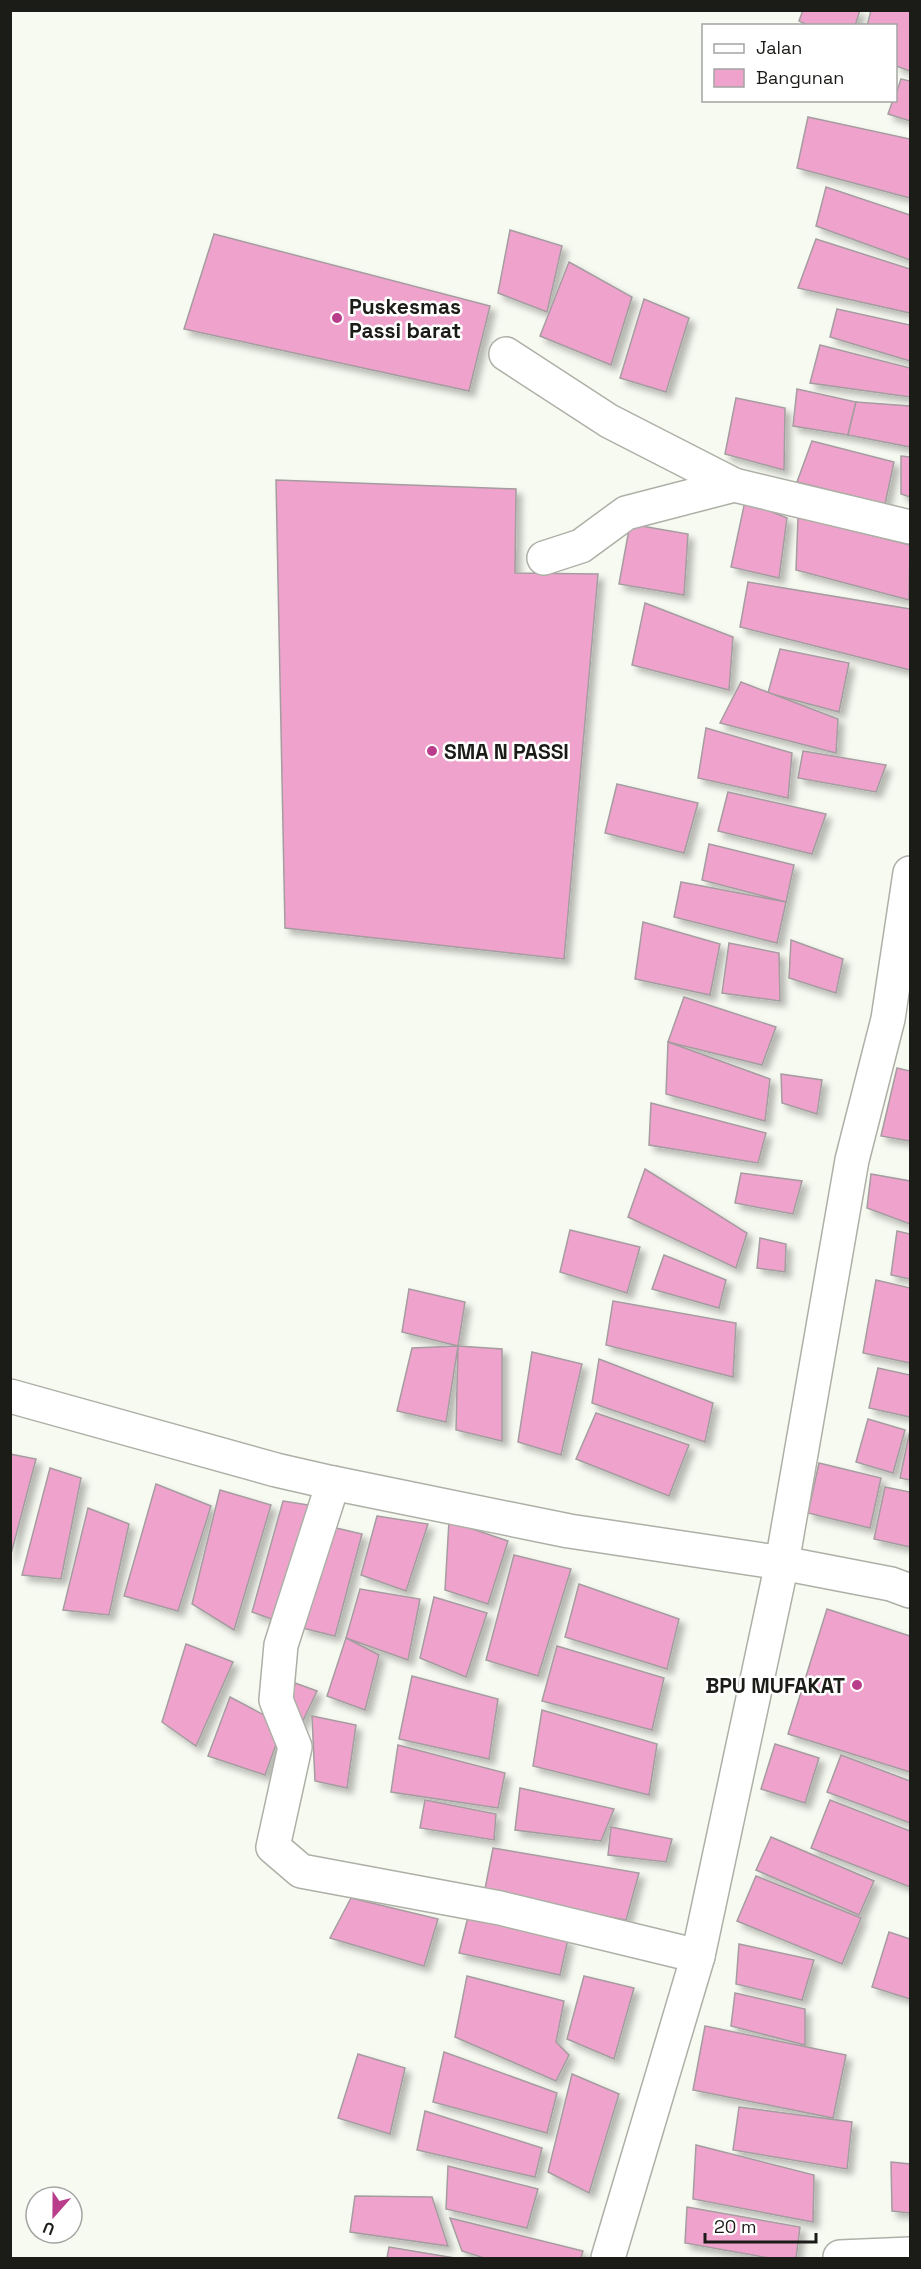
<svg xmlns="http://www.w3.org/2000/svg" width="921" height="2269" viewBox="0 0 921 2269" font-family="'Space Grotesk',sans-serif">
  <defs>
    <filter id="shadow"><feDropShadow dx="5.5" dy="5.5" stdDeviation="3" flood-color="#0004"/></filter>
  </defs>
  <rect width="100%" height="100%" fill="#f7faf1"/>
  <!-- building -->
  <g fill="#efa3cc" stroke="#a59ca0" stroke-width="1.5" filter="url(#shadow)">
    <path d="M 803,10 L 860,10 L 855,26 L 809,26 L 799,21 Z"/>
    <path d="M 871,10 L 910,10 L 910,71 L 896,66 L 896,26 L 867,26 Z"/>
    <path d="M 901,79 L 910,81 L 910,121 L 888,114 L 893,100 L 896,100 L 896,94 Z"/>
    <path d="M 808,117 L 910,139 L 910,198 L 797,168 Z"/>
    <path d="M 826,187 L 910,215 L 910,260 L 816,226 Z"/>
    <path d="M 510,230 L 562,246 L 547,312 L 498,293 Z"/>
    <path d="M 214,234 L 490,306 L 469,391 L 184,329 Z"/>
    <path d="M 816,239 L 910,269 L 910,313 L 798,288 Z"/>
    <path d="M 569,262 L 632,297 L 611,365 L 540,336 Z"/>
    <path d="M 644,299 L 689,318 L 666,392 L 620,378 Z"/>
    <path d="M 837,309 L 910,325 L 910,361 L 830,337 Z"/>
    <path d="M 820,345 L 910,368 L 910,397 L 810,383 Z"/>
    <path d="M 797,389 L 856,402 L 848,435 L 793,426 Z"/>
    <path d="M 736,398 L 785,408 L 784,470 L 725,454 Z"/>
    <path d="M 856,402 L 910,406 L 910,447 L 848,435 Z"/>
    <path d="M 812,441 L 894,462 L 885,504 L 797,482 Z"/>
    <path d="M 901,456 L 910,457 L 910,497 L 901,494 Z"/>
    <path d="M 276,480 L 516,489 L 515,573 L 598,574 L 564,959 L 285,928 Z"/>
    <path d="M 745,501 L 787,518 L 779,578 L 731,567 Z"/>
    <path d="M 798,517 L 910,545 L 909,600 L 796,570 Z"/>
    <path d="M 630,524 L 688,534 L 684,595 L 619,584 Z"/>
    <path d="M 748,582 L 910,609 L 910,670 L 740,627 Z"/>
    <path d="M 645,603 L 733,637 L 729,690 L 632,665 Z"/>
    <path d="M 780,649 L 849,663 L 839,712 L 768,693 Z"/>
    <path d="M 741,682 L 838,719 L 836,753 L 720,723 Z"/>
    <path d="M 706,728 L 792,753 L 788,798 L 698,778 Z"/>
    <path d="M 803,751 L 886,765 L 876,792 L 798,778 Z"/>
    <path d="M 617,784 L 698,803 L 684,853 L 605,833 Z"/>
    <path d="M 728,792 L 826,814 L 812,854 L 718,831 Z"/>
    <path d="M 709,844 L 794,865 L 786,902 L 702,880 Z"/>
    <path d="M 681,882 L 786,902 L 777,943 L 674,917 Z"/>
    <path d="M 643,922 L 720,944 L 710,995 L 635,979 Z"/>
    <path d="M 791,940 L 843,959 L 836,993 L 789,978 Z"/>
    <path d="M 729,943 L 779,953 L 780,1001 L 722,993 Z"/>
    <path d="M 684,997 L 776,1027 L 762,1065 L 668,1042 Z"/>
    <path d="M 668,1042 L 770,1079 L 765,1121 L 666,1094 Z"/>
    <path d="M 897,1068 L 910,1071 L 910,1141 L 881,1136 Z"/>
    <path d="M 781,1074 L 822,1080 L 817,1114 L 782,1103 Z"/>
    <path d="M 651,1103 L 766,1133 L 758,1163 L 649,1145 Z"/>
    <path d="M 645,1169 L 747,1233 L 736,1268 L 628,1217 Z"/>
    <path d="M 741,1173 L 802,1181 L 793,1214 L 735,1203 Z"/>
    <path d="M 871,1174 L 910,1181 L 910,1224 L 867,1208 Z"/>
    <path d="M 570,1230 L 640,1247 L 627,1293 L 560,1272 Z"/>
    <path d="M 897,1231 L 910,1234 L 910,1279 L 891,1275 Z"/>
    <path d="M 760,1238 L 786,1244 L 785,1272 L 757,1268 Z"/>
    <path d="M 664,1255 L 726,1280 L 719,1308 L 652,1289 Z"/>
    <path d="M 876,1280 L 910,1288 L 910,1363 L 863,1353 Z"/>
    <path d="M 409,1289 L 465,1302 L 458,1346 L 402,1332 Z"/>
    <path d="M 613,1301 L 736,1323 L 733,1377 L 606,1345 Z"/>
    <path d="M 458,1346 L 446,1422 L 397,1411 L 412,1348 Z"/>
    <path d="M 458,1346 L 502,1349 L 502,1441 L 456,1430 Z"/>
    <path d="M 532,1352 L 582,1364 L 561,1455 L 518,1442 Z"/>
    <path d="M 599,1359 L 713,1403 L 705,1442 L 592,1403 Z"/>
    <path d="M 878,1368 L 910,1375 L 910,1417 L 869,1408 Z"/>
    <path d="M 596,1413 L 689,1445 L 669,1496 L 576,1459 Z"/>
    <path d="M 868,1419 L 905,1430 L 893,1473 L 856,1462 Z"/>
    <path d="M 910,1430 L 910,1480 L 900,1478 Z"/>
    <path d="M 10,1454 L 36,1459 L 10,1558 Z"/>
    <path d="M 819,1463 L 881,1478 L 870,1528 L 808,1513 Z"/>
    <path d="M 50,1468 L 81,1478 L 61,1579 L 22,1575 Z"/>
    <path d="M 156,1484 L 211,1506 L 178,1611 L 124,1596 Z"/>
    <path d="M 885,1487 L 910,1492 L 910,1547 L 874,1539 Z"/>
    <path d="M 220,1490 L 271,1505 L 234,1630 L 192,1604 Z"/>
    <path d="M 283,1501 L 315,1506 L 277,1621 L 252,1612 Z"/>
    <path d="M 88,1508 L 129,1524 L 109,1615 L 63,1610 Z"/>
    <path d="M 377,1516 L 428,1524 L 406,1591 L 361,1575 Z"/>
    <path d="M 449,1521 L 508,1541 L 488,1604 L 445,1590 Z"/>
    <path d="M 332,1527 L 362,1534 L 335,1636 L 302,1628 Z"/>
    <path d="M 514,1555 L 571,1569 L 538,1676 L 486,1660 Z"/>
    <path d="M 579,1584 L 679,1619 L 667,1669 L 565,1637 Z"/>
    <path d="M 360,1589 L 420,1599 L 408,1660 L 346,1638 Z"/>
    <path d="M 434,1597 L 487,1613 L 466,1677 L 420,1658 Z"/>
    <path d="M 827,1609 L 910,1636 L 910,1772 L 788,1734 Z"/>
    <path d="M 346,1638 L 379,1655 L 365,1710 L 327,1696 Z"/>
    <path d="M 186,1644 L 233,1662 L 196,1746 L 162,1722 Z"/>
    <path d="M 557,1646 L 664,1678 L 652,1730 L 542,1701 Z"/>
    <path d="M 412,1676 L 498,1699 L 489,1759 L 399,1739 Z"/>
    <path d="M 295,1683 L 317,1691 L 300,1727 L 291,1701 Z"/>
    <path d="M 230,1697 L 283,1725 L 265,1775 L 208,1756 Z"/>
    <path d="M 542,1710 L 657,1744 L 649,1795 L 533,1766 Z"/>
    <path d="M 312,1716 L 356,1725 L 347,1788 L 315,1781 Z"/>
    <path d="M 775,1744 L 819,1758 L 805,1803 L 761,1789 Z"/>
    <path d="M 398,1745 L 505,1773 L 498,1808 L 391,1792 Z"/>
    <path d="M 841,1755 L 910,1781 L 910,1823 L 827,1792 Z"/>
    <path d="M 520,1788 L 614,1809 L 601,1841 L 515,1830 Z"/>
    <path d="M 425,1800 L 496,1814 L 494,1840 L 420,1828 Z"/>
    <path d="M 830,1800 L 910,1831 L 910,1887 L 811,1848 Z"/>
    <path d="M 611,1827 L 672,1839 L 666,1862 L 608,1855 Z"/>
    <path d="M 771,1837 L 874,1881 L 859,1915 L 756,1870 Z"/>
    <path d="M 493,1848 L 639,1873 L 626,1920 L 484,1894 Z"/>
    <path d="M 756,1876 L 861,1918 L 842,1964 L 737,1921 Z"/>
    <path d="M 351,1898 L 438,1919 L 424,1966 L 330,1938 Z"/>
    <path d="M 468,1917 L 568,1939 L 560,1975 L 459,1953 Z"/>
    <path d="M 889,1932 L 910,1939 L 910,1999 L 872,1987 Z"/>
    <path d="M 739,1944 L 814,1960 L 802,2000 L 736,1984 Z"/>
    <path d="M 467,1976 L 564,2001 L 556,2042 L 569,2055 L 556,2081 L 455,2037 Z"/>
    <path d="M 584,1976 L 634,1988 L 614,2059 L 567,2039 Z"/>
    <path d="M 735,1993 L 805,2009 L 805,2045 L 731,2026 Z"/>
    <path d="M 705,2026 L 846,2055 L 833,2118 L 693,2090 Z"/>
    <path d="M 444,2052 L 557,2093 L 547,2133 L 433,2102 Z"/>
    <path d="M 358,2054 L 405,2068 L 390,2134 L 338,2118 Z"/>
    <path d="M 572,2074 L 619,2094 L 589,2193 L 548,2172 Z"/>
    <path d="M 739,2107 L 852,2122 L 847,2169 L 733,2150 Z"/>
    <path d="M 425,2111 L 542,2148 L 535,2177 L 417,2150 Z"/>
    <path d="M 696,2145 L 814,2175 L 813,2222 L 693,2199 Z"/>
    <path d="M 891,2162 L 910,2164 L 910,2213 L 892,2211 Z"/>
    <path d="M 448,2166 L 538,2189 L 527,2228 L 446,2209 Z"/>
    <path d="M 355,2196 L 432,2197 L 448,2246 L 350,2232 Z"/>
    <path d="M 687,2207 L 800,2227 L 796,2258 L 769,2258 L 685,2243 Z"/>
    <path d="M 450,2218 L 583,2251 L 581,2258 L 484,2258 L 462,2251 Z"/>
    <path d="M 389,2247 L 455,2258 L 387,2258 Z"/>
  </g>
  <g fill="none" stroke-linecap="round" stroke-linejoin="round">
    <defs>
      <g id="minor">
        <path d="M 506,354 L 609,421 L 734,485"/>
        <path d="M 544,558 L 581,546 L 626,513 L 734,485 L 910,527"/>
        <path d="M 10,1396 L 276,1470 L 333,1483 L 569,1531 L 782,1563 L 891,1584 L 910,1591"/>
        <path d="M 333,1483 L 281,1645 L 276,1700 L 295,1747 L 273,1847 L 301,1871 L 500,1908 L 698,1956"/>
        <path d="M 840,2257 L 910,2254"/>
      </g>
      <path id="tertiary" d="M 608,2258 L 698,1956 L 782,1563 L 852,1160 L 888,1019 L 910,873"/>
    </defs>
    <!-- minor casing -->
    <use href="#minor" stroke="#aeb0a7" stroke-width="36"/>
    <!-- tertiary casing -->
    <use href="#tertiary" stroke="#aeb0a7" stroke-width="36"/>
    <!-- minor -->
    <use href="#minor" stroke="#fff" stroke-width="33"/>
    <!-- tertiary -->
    <use href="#tertiary" stroke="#fff" stroke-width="33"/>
  </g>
  <!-- markers -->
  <g fill="#ba3d8b" stroke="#fff" stroke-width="2">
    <circle cx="337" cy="318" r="6"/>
    <circle cx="432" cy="751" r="6"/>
    <circle cx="857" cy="1685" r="6"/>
  </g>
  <g text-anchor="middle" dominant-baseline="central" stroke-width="5" stroke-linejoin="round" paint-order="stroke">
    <!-- poi labels -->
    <g font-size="21" font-weight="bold" fill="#1b1b18" stroke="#fff" text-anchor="start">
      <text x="349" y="306">Puskesmas<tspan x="349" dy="24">Passi barat</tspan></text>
      <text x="444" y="751">SMA N PASSI</text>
      <text x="845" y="1685" text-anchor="end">BPU MUFAKAT</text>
    </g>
  </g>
  <!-- border -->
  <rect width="921" height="2269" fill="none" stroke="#1b1b18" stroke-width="24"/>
  <!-- legend -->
  <rect x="702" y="24" width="195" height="78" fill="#ffffff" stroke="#a4a4a3" stroke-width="1.5"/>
  <rect x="714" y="44" width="30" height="9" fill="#ffffff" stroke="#a4a4a3" stroke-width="1.5"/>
  <text x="756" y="54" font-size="18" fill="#1b1b18">Jalan</text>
  <rect x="714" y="69" width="30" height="18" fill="#efa3cc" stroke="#a4a4a3" stroke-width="1.5"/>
  <text x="756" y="84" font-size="18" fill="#1b1b18">Bangunan</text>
  <!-- north arrow -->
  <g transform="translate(54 2215) rotate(201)"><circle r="28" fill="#ffffff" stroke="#a4a4a3" stroke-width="1.5"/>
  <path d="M0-4.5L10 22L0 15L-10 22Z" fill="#ba3d8b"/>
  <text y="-9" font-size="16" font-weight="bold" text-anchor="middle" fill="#1b1b18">U</text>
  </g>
  <!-- scale -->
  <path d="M705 2233v9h111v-9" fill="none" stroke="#1b1b18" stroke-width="3"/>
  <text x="714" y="2233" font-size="18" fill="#1b1b18" stroke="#ffffff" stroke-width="4.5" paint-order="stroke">20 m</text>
</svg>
